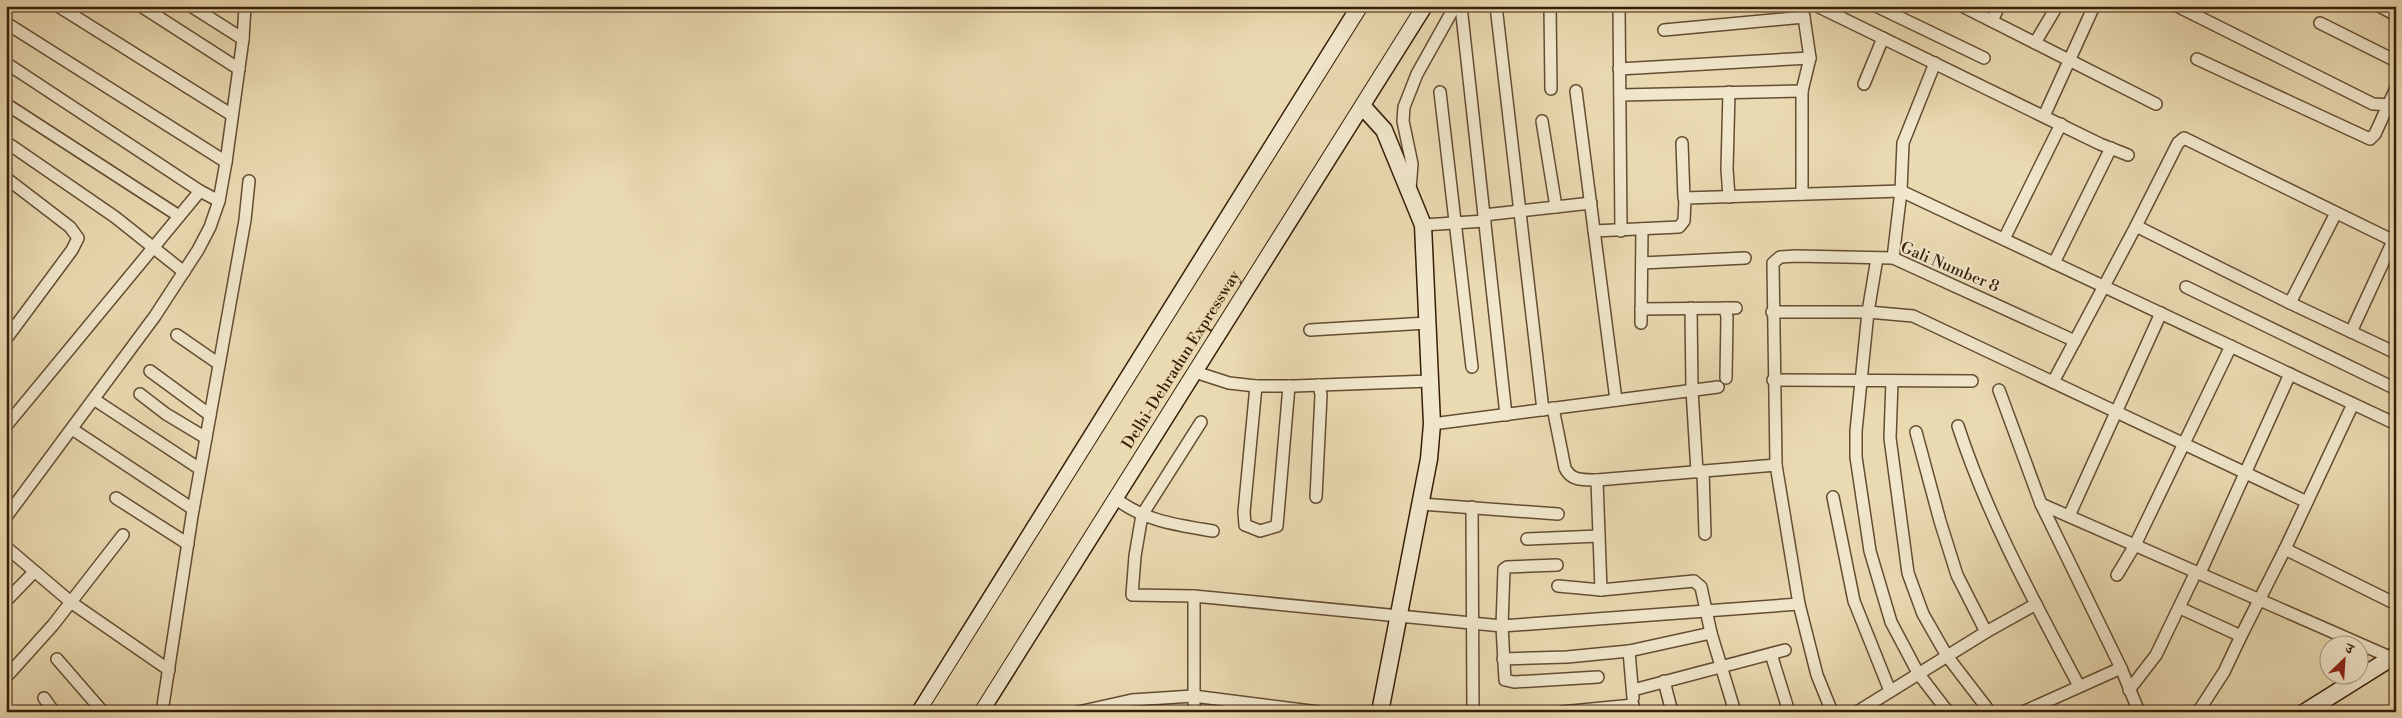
<svg xmlns="http://www.w3.org/2000/svg" width="2402" height="718" viewBox="0 0 2402 718" font-family="'Libre Bodoni','Noto Serif Devanagari',serif">
  <rect width="100%" height="100%" fill="#eadab1"/>
  <filter id="stains"><feTurbulence type="fractalNoise" baseFrequency=".004" numOctaves="4"/><feColorMatrix values="0 0 0 0 .2 0 0 0 0 .09 0 0 0 0 .02 0 0 0 .5 -.17"/></filter>
  <radialGradient id="worn" r=".72"><stop offset=".6" stop-color="#630" stop-opacity="0"/><stop offset="1" stop-color="#630" stop-opacity=".3"/></radialGradient>
  <g fill="none" stroke-linecap="round" stroke-linejoin="round">
    <defs>
      <g id="street">
        <path d="M 58,6 L 232,115"/>
        <path d="M 141,6 L 239,69"/>
        <path d="M 191,6 L 243,39"/>
        <path d="M 1461,6 L 1506,415"/>
        <path d="M 1496,6 L 1543,410"/>
        <path d="M 1550,6 L 1551,89"/>
        <path d="M 1619,6 L 1621,231"/>
        <path d="M 1800,6 L 1804,17 L 1810,58 L 1802,91 L 1802,194"/>
        <path d="M 1817,6 L 2100,144 L 2128,155"/>
        <path d="M 1876,6 L 1984,58"/>
        <path d="M 1962,6 L 2156,104"/>
        <path d="M 2177,6 L 2373,104 L 2394,105"/>
        <path d="M 2379,6 L 2396,15"/>
        <path d="M 1992,21 L 1999,6"/>
        <path d="M 6,23 L 226,162"/>
        <path d="M 2320,23 L 2396,61"/>
        <path d="M 1664,30 L 1804,17"/>
        <path d="M 2035,43 L 2057,6"/>
        <path d="M 2197,59 L 2370,139 L 2375,134 L 2396,88"/>
        <path d="M 6,63 L 200,191 L 219,201"/>
        <path d="M 1619,69 L 1810,58"/>
        <path d="M 1864,84 L 1883,38"/>
        <path d="M 1576,91 L 1616,400"/>
        <path d="M 1440,92 L 1472,367"/>
        <path d="M 1620,95 L 1802,91"/>
        <path d="M 6,104 L 179,216"/>
        <path d="M 2044,116 L 2094,6"/>
        <path d="M 1542,121 L 1556,207"/>
        <path d="M 6,142 L 115,217 L 184,272"/>
        <path d="M 1682,143 L 1684,198"/>
        <path d="M 6,178 L 70,227 L 78,238 L 72,250 L 6,339"/>
        <path d="M 1410,189 L 1412,164 L 1403,121 L 1404,107 L 1417,74 L 1455,6"/>
        <path d="M 1729,197 L 1727,169 L 1729,92"/>
        <path d="M 1484,215 L 1591,203"/>
        <path d="M 1423,225 L 1485,221"/>
        <path d="M 1594,231 L 1679,227 L 1684,221 L 1685,198 L 1901,191 L 2396,424"/>
        <path d="M 2004,239 L 2061,124"/>
        <path d="M 2396,242 L 2184,138 L 2178,143 L 2136,226 L 2290,303 L 2396,353"/>
        <path d="M 1877,258 L 1868,312 L 1856,431 L 1856,457 L 1870,551 L 1891,622 L 1918,673 L 1948,712"/>
        <path d="M 1893,258 L 1901,191 L 1903,143 L 1935,63"/>
        <path d="M 1642,263 L 1745,258"/>
        <path d="M 2054,263 L 2111,148"/>
        <path d="M 2186,287 L 2396,389"/>
        <path d="M 2290,303 L 2336,213"/>
        <path d="M 1691,308 L 1692,390 L 1697,472"/>
        <path d="M 1725,308 L 1727,317 L 1726,378"/>
        <path d="M 1641,309 L 1736,308"/>
        <path d="M 1772,312 L 1868,312 L 1913,316 L 2307,502"/>
        <path d="M 1641,323 L 1642,229"/>
        <path d="M 1310,330 L 1427,323"/>
        <path d="M 2351,332 L 2393,241"/>
        <path d="M 177,335 L 219,364"/>
        <path d="M 150,371 L 210,415"/>
        <path d="M 1195,372 L 1229,383 L 1256,386 L 1294,386 L 1430,381"/>
        <path d="M 1773,380 L 1972,381"/>
        <path d="M 1892,381 L 1890,438 L 1908,573 L 1923,614 L 1947,656 L 1990,712"/>
        <path d="M 2053,382 L 2136,226"/>
        <path d="M 1256,386 L 1244,512 L 1245,525 L 1260,531 L 1277,526 L 1289,386"/>
        <path d="M 1999,390 L 2041,504 L 2121,668 L 2023,712"/>
        <path d="M 140,394 L 166,414 L 206,438"/>
        <path d="M 95,400 L 200,469"/>
        <path d="M 1553,408 L 1565,468 C 1571,481 1583,480 1597,480 L 1776,465"/>
        <path d="M 1201,422 L 1142,515 L 1135,556 L 1132,595 L 1194,596 L 1502,626 L 1799,604"/>
        <path d="M 1432,424 L 1718,387"/>
        <path d="M 6,426 L 200,191"/>
        <path d="M 1958,426 C 1988,518 2034,601 2079,686"/>
        <path d="M 72,429 L 193,509"/>
        <path d="M 1916,432 L 1940,521 L 1957,575 L 1986,632"/>
        <path d="M 1703,471 L 1705,534"/>
        <path d="M 1597,480 L 1601,590"/>
        <path d="M 1316,497 L 1321,395 L 1319,385"/>
        <path d="M 1833,497 L 1854,601 L 1890,691"/>
        <path d="M 116,498 L 188,544"/>
        <path d="M 1115,498 C 1144,521 1177,525 1213,531"/>
        <path d="M 1421,504 L 1558,514"/>
        <path d="M 2041,504 L 2392,658"/>
        <path d="M 1472,507 L 1473,712"/>
        <path d="M 2069,516 L 2161,313"/>
        <path d="M 6,517 L 155,316 L 198,250 L 210,227 L 219,201 L 226,162 L 243,39 L 245,6"/>
        <path d="M 1527,539 L 1599,536"/>
        <path d="M 6,547 L 72,603 L 169,670"/>
        <path d="M 2285,549 L 2396,604"/>
        <path d="M 1557,565 L 1507,567 L 1504,569 L 1502,626 L 1505,680 L 1514,682 L 1598,677"/>
        <path d="M 2200,573 L 2290,374"/>
        <path d="M 2117,575 L 2135,545 L 2231,346"/>
        <path d="M 1558,586 L 1601,590 L 1694,581 L 1701,587 L 1711,633 L 1735,712"/>
        <path d="M 1194,596 L 1194,712"/>
        <path d="M 6,601 L 34,572"/>
        <path d="M 2180,608 L 2241,636 L 2285,549 L 2353,404"/>
        <path d="M 1629,651 L 1633,698"/>
        <path d="M 1771,654 L 1789,712"/>
        <path d="M 57,659 L 103,712"/>
        <path d="M 1503,659 L 1567,657 L 1629,651 L 1711,633"/>
        <path d="M 2121,668 L 2139,712"/>
        <path d="M 8,675 L 53,625 L 123,535"/>
        <path d="M 1664,681 L 1672,712"/>
        <path d="M 1633,690 L 1785,650"/>
        <path d="M 2129,690 L 2156,655 L 2196,572"/>
        <path d="M 44,698 L 54,712"/>
        <path d="M 2320,701 L 2329,712"/>
        <path d="M 162,712 L 192,516 L 245,220 L 249,181"/>
        <path d="M 1078,712 L 1132,700 L 1193,696 L 1319,712"/>
        <path d="M 1561,712 L 1633,705"/>
        <path d="M 1832,712 L 1817,675 L 1799,604 L 1776,465 L 1773,263 L 1780,257 L 1796,256 L 1893,258 L 2075,341"/>
        <path d="M 1857,712 L 1986,632 L 2036,604"/>
        <path d="M 2198,712 L 2224,672 L 2241,636"/>
      </g>
      <g id="secondary">
        <path d="M 1355,98 L 1384,130 L 1423,225 L 1432,424 L 1429,459 L 1380,712"/>
        <path d="M 920,712 L 1360,6"/>
        <path d="M 980,712 L 1424,6"/>
        <path d="M 2305,712 L 2396,655"/>
      </g>
    </defs>
    <!-- street casing -->
    <use href="#street" stroke="#644d32" stroke-width="14"/>
    <!-- secondary casing -->
    <use href="#secondary" stroke="#371e08" stroke-width="19"/>
    <!-- street -->
    <use href="#street" stroke="#f1e7cc" stroke-width="11"/>
    <!-- secondary -->
    <use href="#secondary" stroke="#f1e7cc" stroke-width="16"/>
    <defs>
      <g id="highway-bridge">
        <path d="M 939,712 L 1382,6"/>
        <path id="s1" d="M 960,712 L 1403,6"/>
      </g>
    </defs>
    <!-- highway-bridge casing -->
    <use href="#highway-bridge" stroke="#371e08" stroke-width="22" stroke-linecap="butt"/>
    <!-- highway-bridge -->
    <use href="#highway-bridge" stroke="#eadab1" stroke-width="20"/>
  </g>
  <g text-anchor="middle" dominant-baseline="central" stroke-width="4" stroke-linejoin="round" paint-order="stroke">
    <!-- street labels -->
    <g font-size="16" fill="#371e08" stroke="#f1e7cc">
      <text transform="translate(1950 267) rotate(23)">Gali Number 8</text>
      <text stroke="none"><textPath href="#s1" startOffset="416">Delhi-Dehradun Expressway</textPath></text>
    </g>
  </g>
  <!-- margin -->
  <rect width="2402" height="718" fill="none" stroke="#eadab1" stroke-width="25"/>
  <rect x="8" y="8" width="2387" height="703" fill="none" stroke="#371e08" stroke-width="2.5"/>
  <rect x="12" y="12" width="2377" height="693" fill="none" stroke="#371e08"/>
  <!-- north arrow -->
  <g transform="translate(2344 660) rotate(25)"><circle r="24" fill="#f1e7cc" stroke="#a7977e"/>
  <path d="M0-4L9 19L0 12L-9 19Z" fill="#8f2418"/>
  <text y="-8" font-size="14" font-weight="bold" text-anchor="middle" fill="#371e08">उ</text>
  </g>
  <rect width="100%" height="100%" filter="url(#stains)"/>
  <rect width="100%" height="100%" fill="url(#worn)"/>
</svg>
